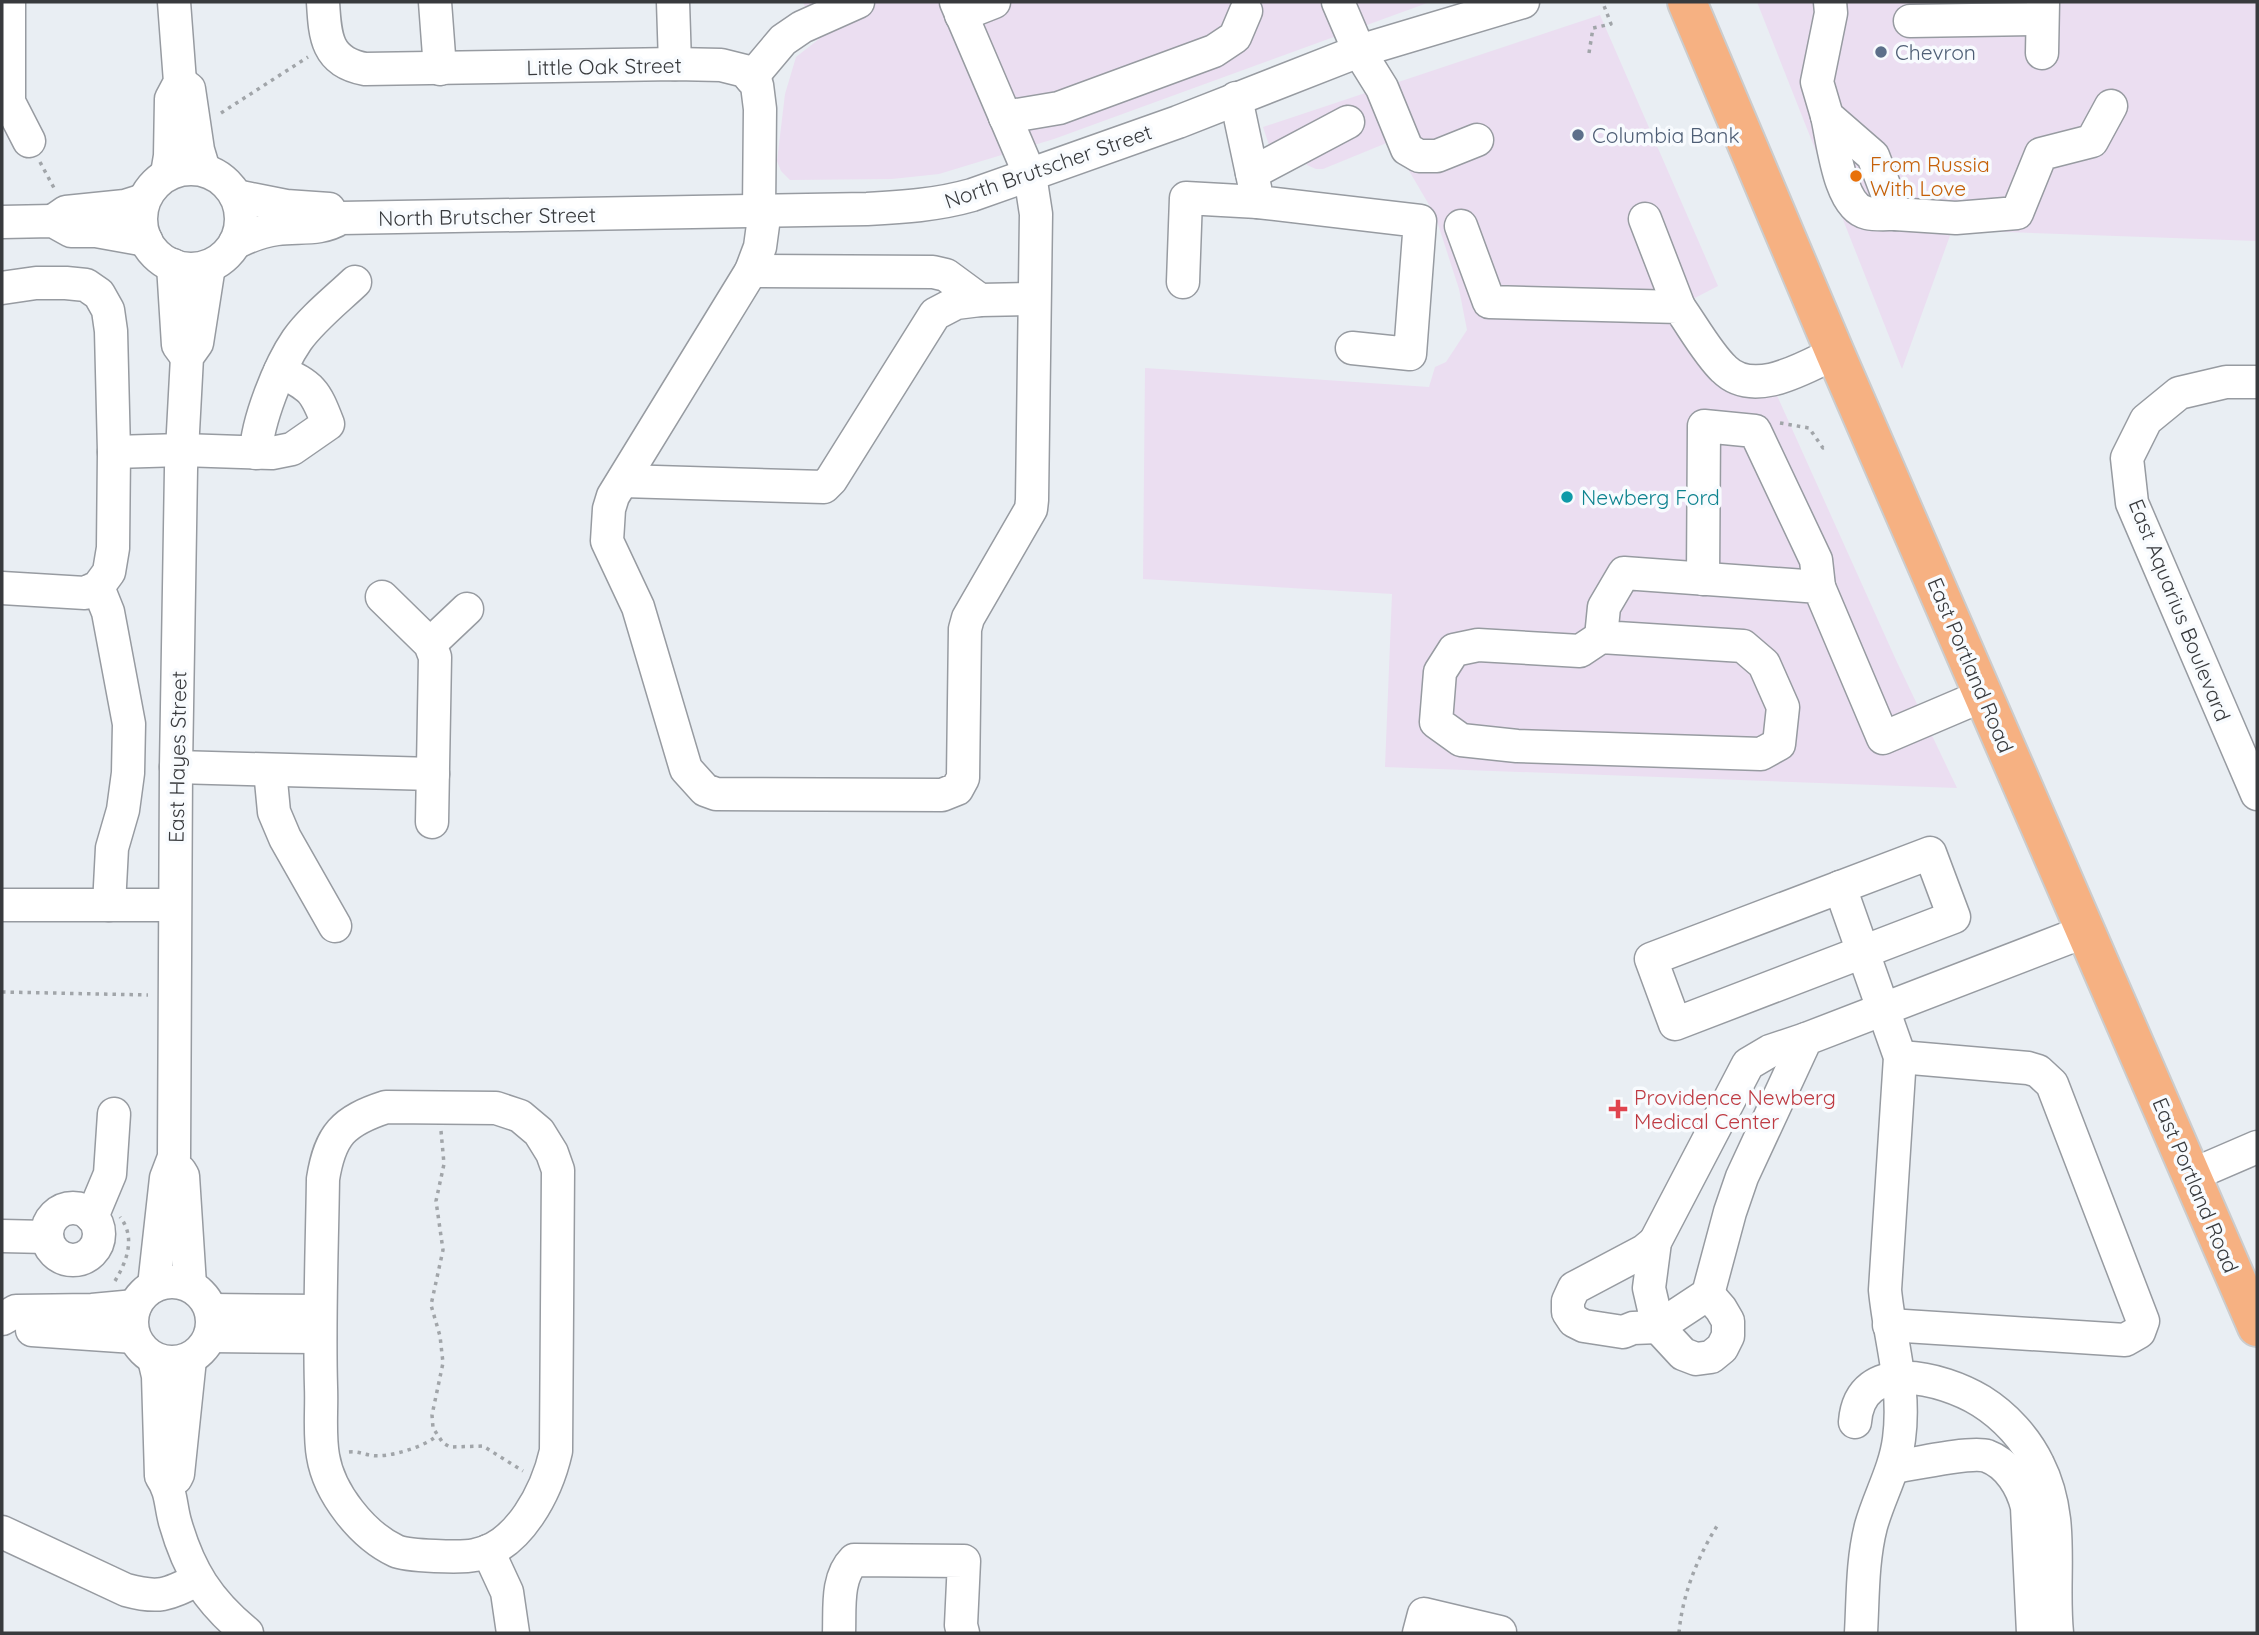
<svg xmlns="http://www.w3.org/2000/svg" width="2259" height="1635" viewBox="0 0 2259 1635" font-family="Quicksand,sans-serif">
  <rect width="100%" height="100%" fill="#e9eef3"/>
  <!-- commercial -->
  <g fill="#ebdef1">
    <path d="M 803,2 L 1430,2 L 1054,139 L 939,174 L 892,179 L 790,180 L 781,171 L 777,161 L 785,94 L 796,57 L 819,39 Z"/>
    <path d="M 1757,2 L 2257,2 L 2257,241 L 1952,230 L 1902,369 Z"/>
    <path d="M 1600,15 L 1718,286 L 1664,314 L 1775,391 L 1896,660 L 1957,788 L 1385,767 L 1392,594 L 1143,579 L 1145,368 L 1429,387 L 1435,367 L 1446,362 L 1467,330 L 1459,289 L 1435,215 L 1408,169 L 1397,159 L 1389,142 L 1323,169 L 1316,169 L 1307,165 L 1303,158 L 1277,169 L 1263,127 Z"/>
  </g>
  <g fill="none" stroke-linecap="round" stroke-linejoin="round">
    <defs>
      <g id="minor">
        <path d="M 9,2 L 9,102 L 29,141"/>
        <path d="M 323,2 C 325,36 326,62 365,69 L 675,64 L 721,65 L 745,71 L 757,85 L 760,109 L 759,210"/>
        <path d="M 435,2 L 440,69"/>
        <path d="M 673,2 L 675,64"/>
        <path d="M 1338,2 L 1359,51 L 1382,88 L 1407,149 L 1419,156 L 1437,156 L 1477,140"/>
        <path d="M 1830,2 L 1831,13 L 1817,82 L 1827,116 L 1873,156 L 1895,214 L 1956,218 L 2017,213 L 2041,154 L 2092,141 L 2111,106"/>
        <path d="M 961,15 L 994,2"/>
        <path d="M 1910,21 L 2042,19"/>
        <path d="M 2042,53 L 2043,2"/>
        <path d="M 751,78 L 783,40 L 802,27 L 858,2"/>
        <path d="M 180,82 L 189,89 L 198,150 L 204,170"/>
        <path d="M 1236,98 L 1258,202 L 1420,221 L 1410,354 L 1352,348"/>
        <path d="M 1827,116 C 1833,141 1839,207 1867,213 C 1876,215 1887,214 1895,214"/>
        <path d="M 1005,117 L 1059,108 L 1214,51 L 1235,37 L 1246,11"/>
        <circle cx="191" cy="219" r="50"/>
        <path d="M 1252,173 L 1348,122"/>
        <path d="M 167,174 L 170,156 L 171,99 L 180,82 L 174,2"/>
        <path d="M 236,196 L 286,206 L 329,209"/>
        <path d="M 765,210 L 760,247 L 751,271 L 613,496 L 609,509 L 607,541 L 638,607 L 686,769 L 705,790 L 716,794 L 942,795 L 957,789 L 963,778 L 965,629 L 968,618 L 1031,509 L 1032,500 L 1036,214 L 1030,175 L 956,2"/>
        <path d="M 1645,219 L 1679,307"/>
        <path d="M 53,221 L 66,212 L 125,206 L 144,200"/>
        <path d="M 2,222 L 53,221 L 71,231 L 96,231 L 146,240"/>
        <path d="M 1461,226 L 1489,302 L 1679,307 C 1692,325 1708,354 1724,369 C 1754,399 1805,367 1835,353"/>
        <path d="M 235,243 C 249,236 261,231 277,229 C 300,226 320,231 341,218 L 867,209 C 903,207 937,205 972,195 L 1178,122 L 1359,51 L 1523,2"/>
        <path d="M 173,265 L 178,345 L 186,356"/>
        <path d="M 751,271 L 933,272 L 946,275 L 980,300 L 1034,299"/>
        <path d="M 1183,282 L 1186,198 L 1258,202"/>
        <path d="M 2,288 L 36,283 L 66,283 L 86,285 L 99,294 L 108,310 L 111,331 L 114,452 L 113,548 L 109,572 L 98,587 L 85,593 L 2,588"/>
        <path d="M 2257,382 L 2226,382 L 2179,393 L 2146,420 L 2127,458 L 2132,503 L 2257,794"/>
        <path d="M 114,452 L 182,450 L 272,453 L 292,449 L 328,424 C 315,390 312,387 280,371"/>
        <path d="M 256,453 C 257,422 279,366 297,340 C 312,319 336,300 355,282"/>
        <path d="M 623,481 L 824,487 L 831,480 L 935,314 L 956,303 L 980,300"/>
        <path d="M 1703,579 L 1704,426 L 1755,431 L 1816,560 L 1819,587"/>
        <path d="M 98,587 L 108,612 L 129,724 L 128,773 L 123,810 L 112,848 L 109,905"/>
        <path d="M 382,597 L 430,644 L 435,657 L 432,822"/>
        <path d="M 1601,637 L 1743,646 L 1764,664 L 1783,707 L 1779,744 L 1761,754 L 1517,746 L 1461,740 L 1436,722 L 1440,672 L 1454,650 L 1478,645 L 1580,651 L 1601,637 L 1604,607 L 1624,573 L 1819,587 L 1883,738 L 1984,695"/>
        <path d="M 430,644 L 467,609"/>
        <path d="M 176,767 L 433,774"/>
        <path d="M 270,770 L 274,812 L 285,838 L 335,926"/>
        <path d="M 1930,853 L 1954,917 L 1675,1024 L 1651,959 Z"/>
        <path d="M 1840,887 L 1900,1057 L 1885,1290 C 1890,1342 1906,1386 1899,1439 C 1895,1470 1879,1497 1871,1526 C 1862,1561 1863,1598 1861,1633"/>
        <path d="M 2,905 L 174,905"/>
        <path d="M 386,1107 L 496,1108 L 520,1116 L 539,1132 L 552,1153 L 558,1170 L 556,1451 C 547,1491 519,1547 475,1555 C 462,1558 407,1556 396,1551 C 362,1535 329,1493 323,1456 C 319,1434 322,1409 321,1387 C 319,1318 322,1248 323,1179 C 330,1135 343,1121 386,1107 Z"/>
        <path d="M 180,1171 L 183,1176 L 190,1285"/>
        <path d="M 2192,1175 L 2257,1147"/>
        <circle cx="73" cy="1234" r="26"/>
        <path d="M 92,1217 L 110,1174 L 114,1114"/>
        <path d="M 2,1236 L 47,1237"/>
        <path d="M 1655,1242 L 1644,1251 L 1574,1288 L 1568,1301 L 1568,1312 L 1574,1321 L 1584,1326 L 1623,1332 L 1633,1328 L 1658,1327 L 1708,1294 L 1730,1212 L 1742,1177 L 1806,1039 L 2086,931"/>
        <circle cx="172" cy="1322" r="40"/>
        <path d="M 154,1286 L 166,1178 L 174,1157 L 176,767 L 181,469 L 187,357 L 197,343 L 209,266"/>
        <path d="M 1708,1294 L 1721,1309 L 1728,1321 L 1728,1336 L 1722,1348 L 1711,1357 L 1696,1359 L 1683,1354 L 1658,1327 L 1649,1288 L 1655,1242 L 1748,1064 L 1770,1051 L 1806,1039"/>
        <path d="M 211,1310 L 320,1311"/>
        <path d="M 2,1319 L 16,1311 L 92,1310 L 135,1306"/>
        <path d="M 1889,1325 L 2125,1340 L 2139,1332 L 2143,1321 L 2052,1084 L 2038,1071 L 2028,1068 L 1900,1057"/>
        <path d="M 32,1330 L 134,1337"/>
        <path d="M 210,1336 L 320,1337"/>
        <path d="M 154,1359 L 158,1376 L 161,1476 C 172,1492 170,1504 175,1522 C 189,1571 208,1601 247,1633"/>
        <path d="M 1855,1422 C 1860,1355 1943,1378 1981,1401 C 2005,1416 2026,1439 2038,1464 C 2066,1519 2051,1575 2057,1633"/>
        <path d="M 1894,1467 C 1913,1464 1972,1451 1987,1456 C 2009,1464 2022,1487 2027,1507 L 2033,1633"/>
        <path d="M 176,1478 L 178,1474 L 190,1359"/>
        <path d="M 2,1532 L 126,1590 C 159,1599 167,1595 197,1580"/>
        <path d="M 488,1551 L 507,1592 L 513,1633"/>
        <path d="M 839,1633 C 840,1609 836,1578 854,1560 L 964,1561 L 961,1625 L 963,1633"/>
        <path d="M 1419,1633 L 1424,1614 L 1500,1632"/>
      </g>
      <path id="highway" d="M 1687,2 L 1835,353 L 2257,1327"/>
    </defs>
    <!-- minor casing -->
    <use href="#minor" stroke="#979ba1" stroke-width="35"/>
    <!-- highway casing -->
    <use href="#highway" stroke="#cbcccd" stroke-width="42"/>
    <!-- path -->
    <g stroke="#a1a5a9" stroke-width="3.5" stroke-dasharray="3.5 5" stroke-linecap="butt">
      <path d="M 1589,53 L 1593,28 L 1611,24 L 1603,3"/>
      <path d="M 221,113 L 308,57"/>
      <path d="M 40,162 L 54,188"/>
      <path d="M 1780,423 L 1809,428 L 1823,448 L 1827,446"/>
      <path d="M 2,992 L 148,995"/>
      <path d="M 441,1131 L 444,1164 L 436,1201 L 443,1250 L 431,1305 L 440,1336 L 443,1363 L 432,1415 L 433,1428 L 443,1443 L 450,1447 L 483,1446 L 523,1471"/>
      <path d="M 115,1281 C 127,1261 136,1237 120,1217"/>
      <path d="M 349,1452 C 358,1451 362,1454 370,1455 C 386,1459 422,1447 434,1438 L 435,1434"/>
      <path d="M 1679,1633 C 1682,1596 1697,1558 1717,1526"/>
    </g>
    <!-- minor -->
    <use href="#minor" stroke="#fff" stroke-width="32"/>
    <!-- highway -->
    <use href="#highway" stroke="#f6b182" stroke-width="38"/>
  </g>
  <!-- markers -->
  <g fill="#5c6f8a" stroke="#f8fbfe" stroke-width="2.5">
    <circle cx="1881" cy="52" r="7"/>
    <circle cx="1578" cy="135" r="7"/>
  </g>
  <circle fill="#e8710a" stroke="#f8fbfe" stroke-width="2.5" cx="1856" cy="176" r="7"/>
  <circle fill="#0f9aa8" stroke="#f8fbfe" stroke-width="2.5" cx="1567" cy="497" r="7"/>
  <path fill="#e0444e" stroke="#f8fbfe" stroke-width="2.5" d="M1614.5 1098.5h7v7h7v7h-7v7h-7v-7h-7v-7h7z"/>
  <g text-anchor="middle" dominant-baseline="central" stroke-width="7" stroke-linejoin="round" paint-order="stroke">
    <!-- service labels -->
    <g font-size="21" fill="#4e5e75" stroke="#f8fbfe" text-anchor="start">
      <text x="1895" y="52">Chevron</text>
      <text x="1592" y="135">Columbia Bank</text>
    </g>
    <!-- street labels -->
    <g font-size="21" fill="#383a3d" stroke="#f8fbfe">
      <text transform="translate(604 66) rotate(-1)">Little Oak Street</text>
      <text transform="translate(1048 166) rotate(-19)">North Brutscher Street</text>
      <text transform="translate(487 216) rotate(-1)">North Brutscher Street</text>
      <text transform="translate(2180 610) rotate(68)">East Aquarius Boulevard</text>
      <text transform="translate(1971 665) rotate(67)">East Portland Road</text>
      <text transform="translate(177 757) rotate(-89)">East Hayes Street</text>
      <text transform="translate(2196 1185) rotate(67)">East Portland Road</text>
    </g>
    <!-- food labels -->
    <g font-size="21" fill="#c56008" stroke="#f8fbfe" text-anchor="start">
      <text x="1870" y="164">From Russia<tspan x="1870" dy="24">With Love</tspan></text>
    </g>
    <!-- culture labels -->
    <g font-size="21" fill="#0d838f" stroke="#f8fbfe" text-anchor="start">
      <text x="1581" y="497">Newberg Ford</text>
    </g>
    <!-- health labels -->
    <g font-size="21" fill="#be3a42" stroke="#f8fbfe" text-anchor="start">
      <text x="1634" y="1097">Providence Newberg<tspan x="1634" dy="24">Medical Center</tspan></text>
    </g>
  </g>
  <!-- border -->
  <rect width="2259" height="1635" fill="none" stroke="#383a3d" stroke-width="7"/>
</svg>
